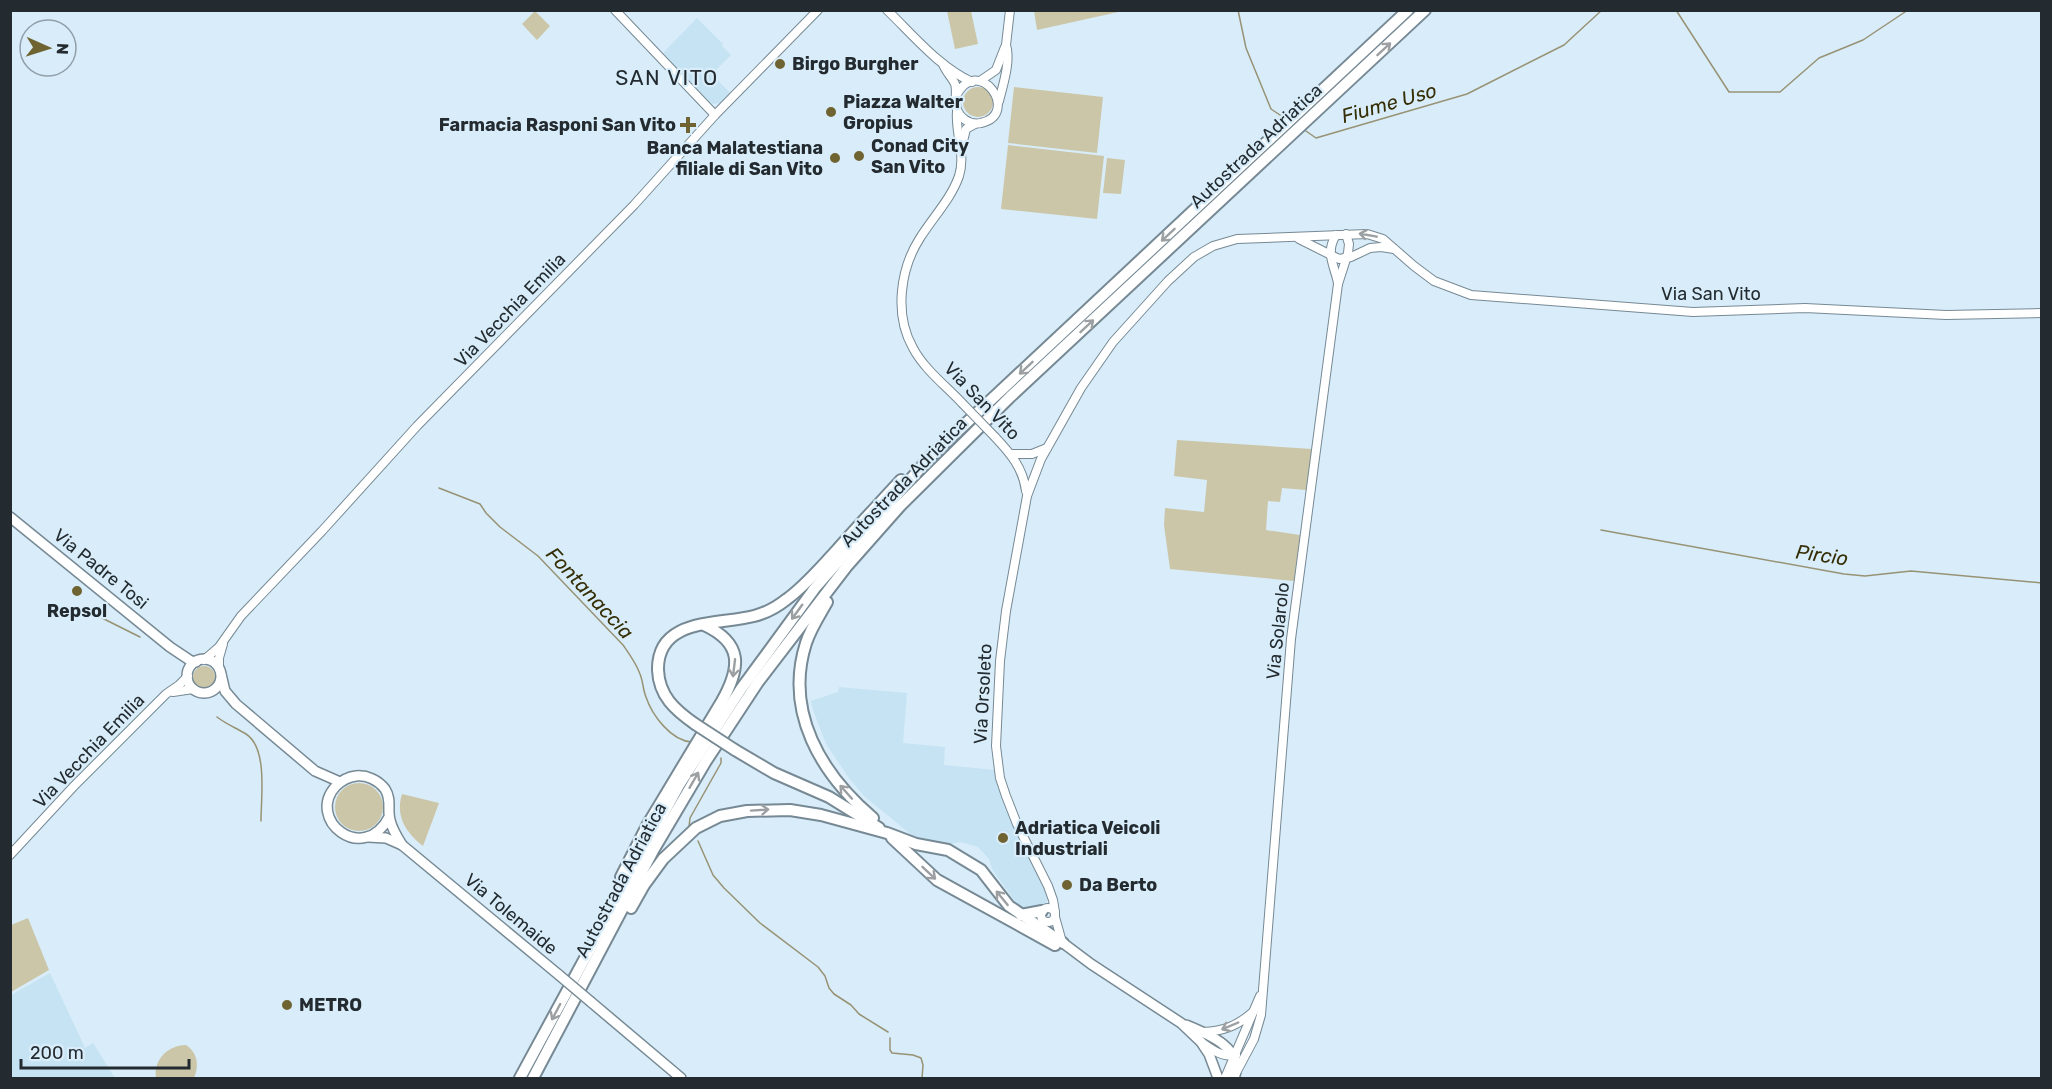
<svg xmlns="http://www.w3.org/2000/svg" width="2052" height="1089" viewBox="0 0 2052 1089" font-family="Rubik,sans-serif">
  <rect width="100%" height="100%" fill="#d8edf9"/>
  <!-- built -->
  <g fill="#c6e3f3">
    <path d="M 697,18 L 723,44 L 722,46 L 731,55 L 712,74 L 731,94 L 720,103 L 713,104 L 707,101 L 663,53 Z"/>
    <path d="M 839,687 L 907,693 L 903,743 L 945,747 L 944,765 L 995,770 L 995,779 L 1013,826 L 1043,885 L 1047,900 L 1046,906 L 1041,909 L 1026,909 L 1018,906 L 992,869 L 989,859 L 978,847 L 961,842 L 949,844 L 914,837 L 864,796 L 849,778 L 826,744 L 813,710 L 811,701 L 838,692 Z"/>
    <path d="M 50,973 L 85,1048 L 93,1043 L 115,1078 L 11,1078 L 11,995 Z"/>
  </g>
  <!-- green -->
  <g fill="#ccc6a8">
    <path d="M 535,11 L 550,26 L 537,40 L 522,24 Z"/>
    <path d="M 947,11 L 971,11 L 978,44 L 955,49 Z"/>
    <path d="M 1034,11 L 1034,10 L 1123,11 L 1037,30 Z"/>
    <path d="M 1014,87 L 1103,97 L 1097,153 L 1008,143 Z"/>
    <circle cx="978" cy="102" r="15"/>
    <path d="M 1008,145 L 1104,156 L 1097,219 L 1001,209 Z"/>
    <path d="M 1107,158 L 1125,160 L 1121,194 L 1103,193 Z"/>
    <path d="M 1177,440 L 1312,449 L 1306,490 L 1282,488 L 1280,502 L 1268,501 L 1266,530 L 1300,535 L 1294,581 L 1170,569 L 1164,525 L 1165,508 L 1204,512 L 1207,480 L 1174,476 Z"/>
    <circle cx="204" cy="677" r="11"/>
    <circle cx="359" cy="807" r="24"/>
    <path d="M 402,794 L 439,803 L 423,846 C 406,833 395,816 402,794 Z"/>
    <path d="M 28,918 L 49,970 L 11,992 L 11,925 Z"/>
    <path d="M 186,1045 C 198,1053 199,1066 194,1078 L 156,1078 C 153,1060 168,1045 186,1045 Z"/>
  </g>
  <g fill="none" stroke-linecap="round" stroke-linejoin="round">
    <!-- stream -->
    <g stroke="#989275" stroke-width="1.5">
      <path d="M 736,10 L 738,10"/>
      <path d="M 1238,10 L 1246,48 L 1271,109 L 1286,119"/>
      <path d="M 1676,10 L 1729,92 L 1780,92 L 1819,58 L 1863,40 L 1908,10"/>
      <path d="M 1303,129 L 1316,138 L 1467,94 L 1564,45 L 1602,10"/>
      <path d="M 439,488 L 480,504 L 486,513 L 500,527 L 538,556 L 623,645 C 630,655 636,663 640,674 C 643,681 643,690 646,697 C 652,715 671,741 692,742"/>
      <path d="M 1601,530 L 1844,574 L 1865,576 L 1911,571 L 2042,583"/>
      <path d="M 102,618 L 140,637"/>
      <path d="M 217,717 C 226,724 236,728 246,734 C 268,748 261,797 261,821"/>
      <path d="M 689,827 L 690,818 L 721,763 L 721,758"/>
      <path d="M 698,841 L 713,875 L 724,888 L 760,923 L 818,967 L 825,976 L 829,988 L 834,994 L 851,1005 L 859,1014 L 888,1032"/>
      <path d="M 890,1038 L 890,1050 L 892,1053 L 913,1055 L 921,1058 L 923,1065 L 922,1078"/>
    </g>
    <defs>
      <g id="tertiary">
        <path d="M 615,10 L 715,115"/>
        <path d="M 887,10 C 912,34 940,68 972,82"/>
        <path d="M 943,64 C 945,71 952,77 955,84 C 957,90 955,97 956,103 C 956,116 969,126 981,123 C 1022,114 978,52 956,96"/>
        <path d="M 980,81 L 996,70 L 1005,47"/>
        <path d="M 999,101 C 1003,85 1011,61 1006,45 L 1010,10"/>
        <path d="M 957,112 C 955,133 966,154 959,176 C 951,199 933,217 920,238 C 900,269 894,315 913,348 C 924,369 946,386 962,403"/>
        <path d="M 962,145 L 966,129 L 975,124"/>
        <path d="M 1336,235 C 1325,253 1334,264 1338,283"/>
        <path d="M 1299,239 L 1339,259 L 1351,257 L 1370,248 L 1381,247 L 1394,249"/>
        <path d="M 995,437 C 1011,454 1023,468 1026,491"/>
        <path d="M 1011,454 L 1032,454 L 1047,448"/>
        <path d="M 204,660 L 219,647 L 241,616 L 322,531 L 417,426 L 634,205 L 715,115 L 818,10"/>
        <path d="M 219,669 L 219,658 L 223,644"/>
        <path d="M 173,692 L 193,689"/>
        <path d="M 10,855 L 74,786 L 166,694 L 179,685 L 188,676"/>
        <circle cx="1048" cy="915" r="7"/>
        <path d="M 1055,912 L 1053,900 L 1048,886 L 1017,824 L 1006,796 L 1000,778 L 996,746 L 1000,661 L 1006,611 L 1027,496 L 1041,459 L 1081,388 L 1113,342 L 1168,281 L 1194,257 L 1213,246 L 1237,239 L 1367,234 L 1383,239 L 1414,266 L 1434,281 L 1471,295 L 1693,312 L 1805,308 L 1946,315 L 2042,313"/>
        <path d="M 1055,917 L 1062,942"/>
        <path d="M 1203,1032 C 1224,1031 1237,1026 1253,1012"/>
        <path d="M 1204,1044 C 1214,1051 1224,1058 1236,1055"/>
        <path d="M 1237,1071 L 1254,1039 L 1261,1015 L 1291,639 L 1338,284 L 1348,253 L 1349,244 L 1346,234"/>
        <path d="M 1225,1078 L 1260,996"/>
      </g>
      <g id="secondary">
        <path d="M 10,517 L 170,647 L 191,661 L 196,662"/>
        <circle cx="204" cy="676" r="17"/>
        <path d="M 221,674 L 225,691 L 236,704 L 315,771 L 340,782"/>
        <path d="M 389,817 C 363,866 305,819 336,786 C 342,780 348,777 356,776 C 367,775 378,780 385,789 C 392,800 387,809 390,820 C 392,829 397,837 402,845"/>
        <path d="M 368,837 L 386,838 L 402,845 L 559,975"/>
        <path d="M 1063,943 L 1091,964 L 1181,1023 L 1201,1042 L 1209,1054 L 1218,1078"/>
        <path d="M 591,1002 L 681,1078"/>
        <path d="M 1186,1025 C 1208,1034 1246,1049 1234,1078"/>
      </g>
      <g id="motorway">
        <path d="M 827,602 C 819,616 811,628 806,643 C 784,712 821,774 873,818"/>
        <path d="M 695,724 C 675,710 659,696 658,670 C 657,617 720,625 754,616 C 766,613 777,607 787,599 C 805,586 820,568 836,551 C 857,527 879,504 901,480"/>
        <path d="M 735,750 L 774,773 L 829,797 L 879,828"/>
        <path d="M 892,838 L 937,880 L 1055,945"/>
        <path d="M 621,877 L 648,824 L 722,701 C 741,667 743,643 704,625"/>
        <path d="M 631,908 L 644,885 L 663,859 L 696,828 L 720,816 L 747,811 L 790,810 L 821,815 L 887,833 L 916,844 L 948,850 L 981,870 L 1009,906 L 1063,943"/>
        <path d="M 1021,915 L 1042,911"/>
        <path d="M 520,1078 L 679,785 L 741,689 L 815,588 L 931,456 L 1408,10"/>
        <path d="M 533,1078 L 654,849 L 706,761 L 758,682 L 847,566 L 900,506 L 1010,397 L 1425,10"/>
      </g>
    </defs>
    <!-- tertiary casing -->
    <use href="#tertiary" stroke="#768994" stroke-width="10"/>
    <!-- secondary casing -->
    <use href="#secondary" stroke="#768994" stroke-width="12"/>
    <!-- motorway casing -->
    <use href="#motorway" stroke="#768994" stroke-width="14"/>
    <!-- tertiary -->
    <use href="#tertiary" stroke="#fff" stroke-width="8"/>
    <!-- secondary -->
    <use href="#secondary" stroke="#fff" stroke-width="9"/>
    <!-- motorway -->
    <use href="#motorway" stroke="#fff" stroke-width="10"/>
    <defs>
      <path id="tertiary-bridge" d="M 962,403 L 995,437"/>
      <path id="secondary-bridge" d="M 559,975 L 591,1002"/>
      <path id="motorway-bridge" d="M 695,724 L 735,750"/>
    </defs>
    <!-- tertiary-bridge casing -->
    <use href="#tertiary-bridge" stroke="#768994" stroke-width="10" stroke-linecap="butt"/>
    <!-- secondary-bridge casing -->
    <use href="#secondary-bridge" stroke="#768994" stroke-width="12" stroke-linecap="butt"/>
    <!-- motorway-bridge casing -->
    <use href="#motorway-bridge" stroke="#768994" stroke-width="14" stroke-linecap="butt"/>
    <!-- tertiary-bridge -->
    <use href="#tertiary-bridge" stroke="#fff" stroke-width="8"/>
    <!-- secondary-bridge -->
    <use href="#secondary-bridge" stroke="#fff" stroke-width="9"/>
    <!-- motorway-bridge -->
    <use href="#motorway-bridge" stroke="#fff" stroke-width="10"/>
  </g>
  <!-- one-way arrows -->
  <defs><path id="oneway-shaft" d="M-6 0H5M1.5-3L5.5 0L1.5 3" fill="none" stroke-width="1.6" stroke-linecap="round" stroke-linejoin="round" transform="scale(1.5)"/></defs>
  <g stroke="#9ca0a2">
    <use href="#oneway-shaft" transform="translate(1384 49) rotate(-43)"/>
    <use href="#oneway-shaft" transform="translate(1168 235) rotate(137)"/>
    <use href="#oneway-shaft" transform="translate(1368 235) rotate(-170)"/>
    <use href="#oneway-shaft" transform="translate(1087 326) rotate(-43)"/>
    <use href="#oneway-shaft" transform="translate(1026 368) rotate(137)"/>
    <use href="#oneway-shaft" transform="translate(797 612) rotate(126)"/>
    <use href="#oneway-shaft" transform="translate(734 668) rotate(97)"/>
    <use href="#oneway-shaft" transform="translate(694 780) rotate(-60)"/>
    <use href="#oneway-shaft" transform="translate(846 792) rotate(-132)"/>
    <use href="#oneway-shaft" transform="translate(760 810) rotate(-4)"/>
    <use href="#oneway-shaft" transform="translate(929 873) rotate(43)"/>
    <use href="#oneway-shaft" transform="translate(1002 898) rotate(-129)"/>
    <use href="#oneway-shaft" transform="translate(556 1012) rotate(118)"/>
    <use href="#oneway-shaft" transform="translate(1230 1026) rotate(157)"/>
  </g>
  <!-- markers -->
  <g fill="#6f6431" stroke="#d8edf9" stroke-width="2">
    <circle cx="780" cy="64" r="6"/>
    <circle cx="831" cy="112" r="6"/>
    <path d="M685 116h6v6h6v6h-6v6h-6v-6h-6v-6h6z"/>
    <circle cx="859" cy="156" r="6"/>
    <circle cx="835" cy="158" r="6"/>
    <circle cx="77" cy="591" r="6"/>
    <circle cx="1003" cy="838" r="6"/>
    <circle cx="1067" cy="885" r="6"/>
    <circle cx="287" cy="1005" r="6"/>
  </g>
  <g text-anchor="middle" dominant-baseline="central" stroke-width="4.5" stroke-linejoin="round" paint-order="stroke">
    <!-- poi labels -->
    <g font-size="18" font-weight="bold" fill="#232b30" stroke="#d8edf9" text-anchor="start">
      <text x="792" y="64">Birgo Burgher</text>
      <text x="843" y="102">Piazza Walter<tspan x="843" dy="21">Gropius</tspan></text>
      <text x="676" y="125" text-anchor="end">Farmacia Rasponi San Vito</text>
      <text x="871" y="146">Conad City<tspan x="871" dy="21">San Vito</tspan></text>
      <text x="823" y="148" text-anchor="end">Banca Malatestiana<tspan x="823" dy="21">filiale di San Vito</tspan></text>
      <text x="77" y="611" text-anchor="middle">Repsol</text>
      <text x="1015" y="828">Adriatica Veicoli<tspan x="1015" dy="21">Industriali</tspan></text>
      <text x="1079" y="885">Da Berto</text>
      <text x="299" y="1005">METRO</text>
    </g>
    <!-- street labels -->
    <g font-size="18" fill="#232b30" stroke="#d8edf9">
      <text transform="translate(1256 146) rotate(-43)">Autostrada Adriatica</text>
      <text x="1711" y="294">Via San Vito</text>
      <text transform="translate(510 310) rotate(-46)">Via Vecchia Emilia</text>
      <text transform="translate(982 401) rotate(46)">Via San Vito</text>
      <text transform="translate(904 482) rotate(-46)">Autostrada Adriatica</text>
      <text transform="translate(101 569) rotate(39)">Via Padre Tosi</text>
      <text transform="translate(1278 631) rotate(-84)">Via Solarolo</text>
      <text transform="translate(983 694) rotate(-87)">Via Orsoleto</text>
      <text transform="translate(89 751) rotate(-46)">Via Vecchia Emilia</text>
      <text transform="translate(621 880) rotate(-62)">Autostrada Adriatica</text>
      <text transform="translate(511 914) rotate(40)">Via Tolemaide</text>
    </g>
    <!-- water labels -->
    <g font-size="20" font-style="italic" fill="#362e06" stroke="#d8edf9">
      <text transform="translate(1389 103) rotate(-16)">Fiume Uso</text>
      <text transform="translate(1822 555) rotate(8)">Pircio</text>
      <text transform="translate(590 593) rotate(47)">Fontanaccia</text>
    </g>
    <!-- quarter labels -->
    <g font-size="21" letter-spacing="1.5" fill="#232b30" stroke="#d8edf9">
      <text x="667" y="77">SAN VITO</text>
    </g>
  </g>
  <!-- border -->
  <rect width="2052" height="1089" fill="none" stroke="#232b30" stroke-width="24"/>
  <!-- north arrow -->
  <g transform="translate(48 48) rotate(93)"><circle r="28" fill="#d8edf9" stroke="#909fa9" stroke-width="1.5"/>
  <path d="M0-4.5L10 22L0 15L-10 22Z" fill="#6f6431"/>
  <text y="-9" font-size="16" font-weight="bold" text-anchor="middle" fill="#232b30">N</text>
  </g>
  <!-- scale -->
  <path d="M21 1059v9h168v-9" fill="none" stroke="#232b30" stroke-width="3"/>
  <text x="30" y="1059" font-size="18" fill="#232b30" stroke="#d8edf9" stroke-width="4.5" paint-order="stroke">200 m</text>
</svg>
